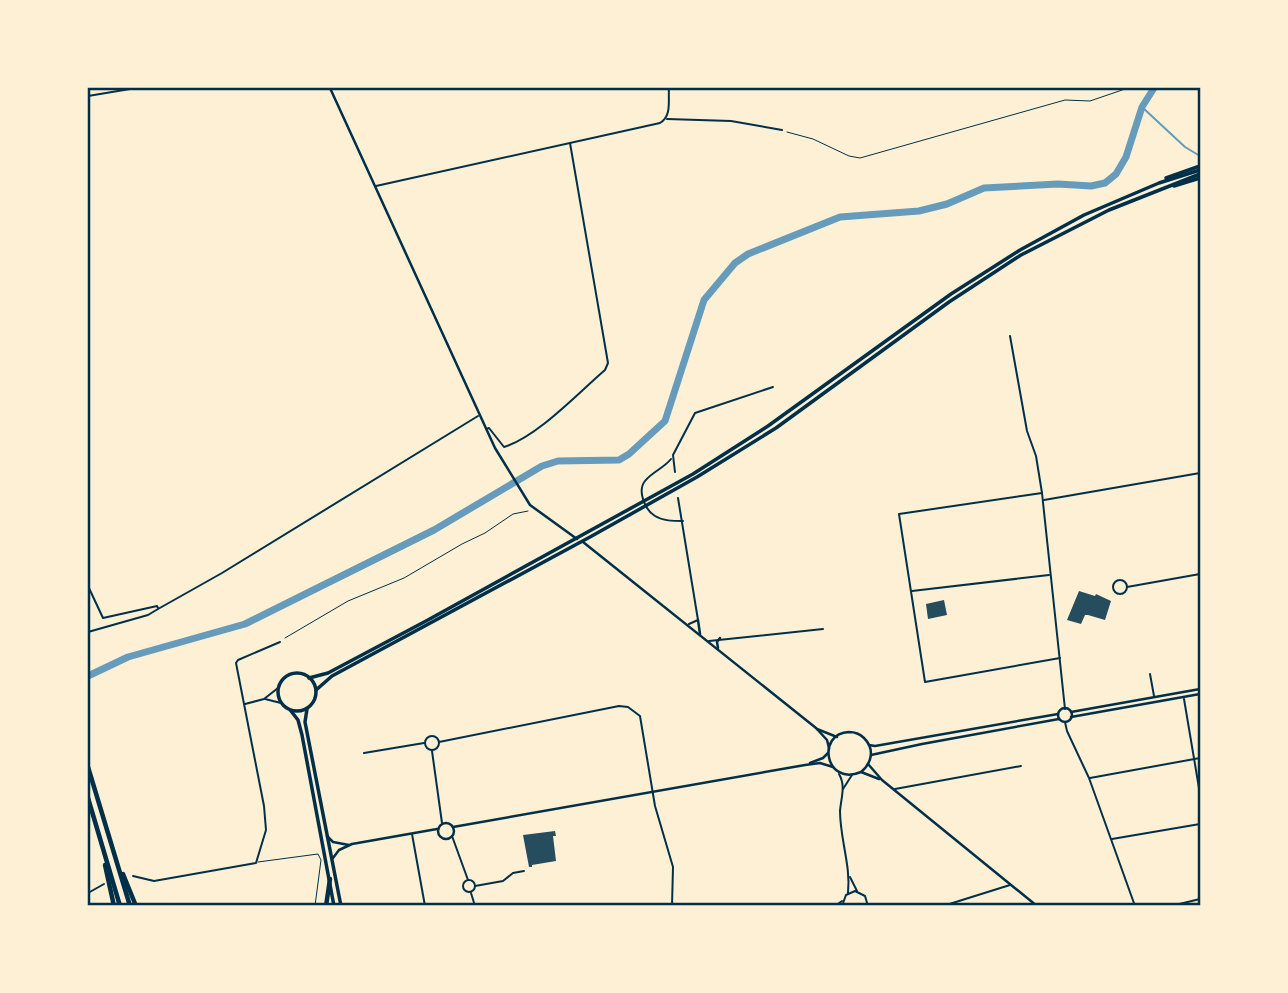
<svg xmlns="http://www.w3.org/2000/svg" width="1288" height="993" viewBox="0 0 1288 993" font-family="'Noto Sans',sans-serif">
  <rect width="100%" height="100%" fill="#fdf0d5"/>
  <g fill="none" stroke-linecap="round" stroke-linejoin="round">
    <!-- stream -->
    <path stroke="#669bbc" stroke-width="2" d="M 1142,107 L 1185,147 L 1200,156"/>
    <!-- river -->
    <path stroke="#669bbc" stroke-width="7" d="M 88,676 L 128,657 L 245,624 L 434,530 L 542,466 L 558,461 L 619,460 L 629,454 L 665,421 L 704,300 L 735,263 L 748,254 L 840,217 L 919,211 L 947,204 L 984,188 L 1058,184 L 1091,186 L 1105,183 L 1116,174 L 1126,157 L 1142,107 L 1154,88"/>
  </g>
  <!-- building -->
  <g fill="#264d5e">
    <path d="M 1079,591 L 1095,596 L 1096,594 L 1111,601 L 1105,620 L 1088,615 L 1085,615 L 1081,624 L 1067,620 Z"/>
    <path d="M 944,600 L 947,615 L 928,619 L 926,604 Z"/>
    <path d="M 555,831 L 556,836 L 553,836 L 556,861 L 532,865 L 532,867 L 529,867 L 523,835 Z"/>
  </g>
  <g fill="none" stroke-linecap="round" stroke-linejoin="round">
    <!-- path -->
    <g stroke="#003049" stroke-width="1">
      <path d="M 787,132 L 813,139 L 849,156 L 860,158 L 1065,100 L 1090,101 L 1128,88"/>
      <path d="M 285,638 L 348,601 L 404,578 L 462,544 L 485,533 L 513,514 L 528,511"/>
    </g>
    <!-- service -->
    <path stroke="#003049" stroke-width="1" d="M 258,862 L 318,854 L 321,860 L 315,906"/>
    <!-- minor -->
    <g stroke="#003049" stroke-width="2">
      <path d="M 88,96 L 136,88"/>
      <path d="M 667,119 L 731,121 L 782,130"/>
      <path d="M 376,186 L 660,123 C 672,116 668,101 669,88"/>
      <path d="M 1010,336 L 1027,431 L 1036,456 L 1042,493 L 1065,709"/>
      <path d="M 486,429 L 489,428 L 504,447 C 537,437 577,394 605,370 L 608,363 L 570,143"/>
      <path d="M 671,459 C 664,468 652,472 645,481 C 637,491 645,510 655,516 C 663,521 673,521 683,521"/>
      <path d="M 675,472 L 673,455 L 695,413 L 773,387"/>
      <path d="M 1042,493 L 899,514 L 925,682 L 1060,658"/>
      <path d="M 678,498 L 698,620 L 689,624"/>
      <path d="M 1044,500 L 1200,473"/>
      <circle cx="1120" cy="587" r="7"/>
      <path d="M 88,586 L 103,618 L 157,606 L 158,608"/>
      <path d="M 1127,587 L 1200,574"/>
      <path d="M 912,591 L 1049,575"/>
      <path d="M 88,632 L 148,615 L 158,609 L 222,573 L 478,416"/>
      <path d="M 709,641 L 823,629"/>
      <path d="M 1150,674 L 1154,696"/>
      <path d="M 265,699 L 281,703"/>
      <path d="M 1184,699 L 1200,794"/>
      <path d="M 245,704 L 264,699 L 278,688"/>
      <path d="M 1065,722 L 1067,731 L 1089,778 L 1135,906"/>
      <circle cx="432" cy="743" r="7"/>
      <path d="M 439,742 L 619,706 L 628,707 L 640,716 L 655,806 L 673,867 L 672,906"/>
      <path d="M 432,751 L 442,823"/>
      <path d="M 364,753 L 424,743"/>
      <path d="M 839,774 C 846,786 841,798 840,811 C 840,839 851,866 848,893"/>
      <path d="M 1090,778 L 1200,758"/>
      <path d="M 843,789 L 852,775"/>
      <path d="M 895,789 L 1021,766"/>
      <path d="M 412,834 L 425,906"/>
      <path d="M 452,836 L 468,880"/>
      <path d="M 1112,839 L 1200,824"/>
      <path d="M 133,876 L 154,881 L 256,863 L 266,830 L 264,806 L 236,663 L 238,660 L 280,642"/>
      <path d="M 850,877 L 857,891"/>
      <circle cx="469" cy="886" r="6"/>
      <path d="M 475,886 L 503,881 L 513,873 L 524,871"/>
      <path d="M 88,893 L 104,884"/>
      <path d="M 471,893 L 475,906"/>
      <path d="M 835,906 L 842,901"/>
      <path d="M 842,906 L 846,895 L 855,891 L 865,896 L 868,906"/>
      <path d="M 943,906 L 1010,885"/>
      <path d="M 1171,906 L 1200,899"/>
    </g>
    <!-- tertiary -->
    <g stroke="#003049" stroke-width="2.5">
      <path d="M 698,620 L 700,634"/>
      <path d="M 718,648 L 717,642 L 720,638"/>
      <circle cx="1065" cy="715" r="7"/>
      <path d="M 1071,712 L 1200,689"/>
      <path d="M 1071,717 L 1200,694"/>
      <path d="M 869,745 L 875,746 L 1058,714"/>
      <path d="M 871,755 L 922,744 L 1059,719"/>
      <path d="M 810,763 L 823,758 L 828,753"/>
      <circle cx="446" cy="831" r="8"/>
      <path d="M 453,827 L 805,765 L 820,763 L 833,767"/>
      <path d="M 327,836 L 333,842 L 349,845"/>
      <path d="M 333,858 L 339,850 L 352,844 L 437,829"/>
    </g>
    <!-- secondary -->
    <g stroke="#003049" stroke-width="2.5">
      <path d="M 330,88 L 495,448 L 530,505 L 577,539"/>
      <path d="M 583,542 L 816,728 L 827,740 L 829,748"/>
      <path d="M 817,729 L 837,737"/>
      <path d="M 868,764 L 882,780 L 1037,906"/>
      <path d="M 861,772 C 872,763 875,749 864,738 C 860,734 855,732 849,732 C 816,733 825,787 861,772 L 879,779"/>
    </g>
    <!-- primary -->
    <g stroke="#003049" stroke-width="3.5">
      <circle cx="297" cy="692" r="19"/>
      <path d="M 307,709 L 305,722 L 341,906"/>
      <path d="M 291,711 L 298,720 L 302,735 L 334,906"/>
    </g>
    <!-- trunk -->
    <g stroke="#003049" stroke-width="3.5">
      <path d="M 1166,178 L 1200,166"/>
      <path d="M 1174,186 L 1200,178"/>
      <path d="M 309,678 L 328,673 L 426,621 L 693,474 L 768,426 L 951,294 L 1020,250 L 1084,215 L 1159,183 L 1200,170"/>
      <path d="M 316,690 L 332,676 L 590,537 L 697,477 L 776,428 L 949,302 L 1021,255 L 1109,210 L 1200,174"/>
    </g>
    <!-- motorway -->
    <g stroke="#003049" stroke-width="4.5">
      <path d="M 88,767 L 130,906"/>
      <path d="M 88,798 L 120,906"/>
      <path d="M 105,865 L 114,906"/>
      <path d="M 123,874 L 136,906"/>
      <path d="M 326,906 L 330,879"/>
    </g>
  </g>
  <!-- border -->
  <rect width="1288" height="993" fill="none" stroke="#fdf0d5" stroke-width="178"/>
  <rect x="89" y="89" width="1110" height="815" fill="none" stroke="#003049" stroke-width="2.5"/>
</svg>
